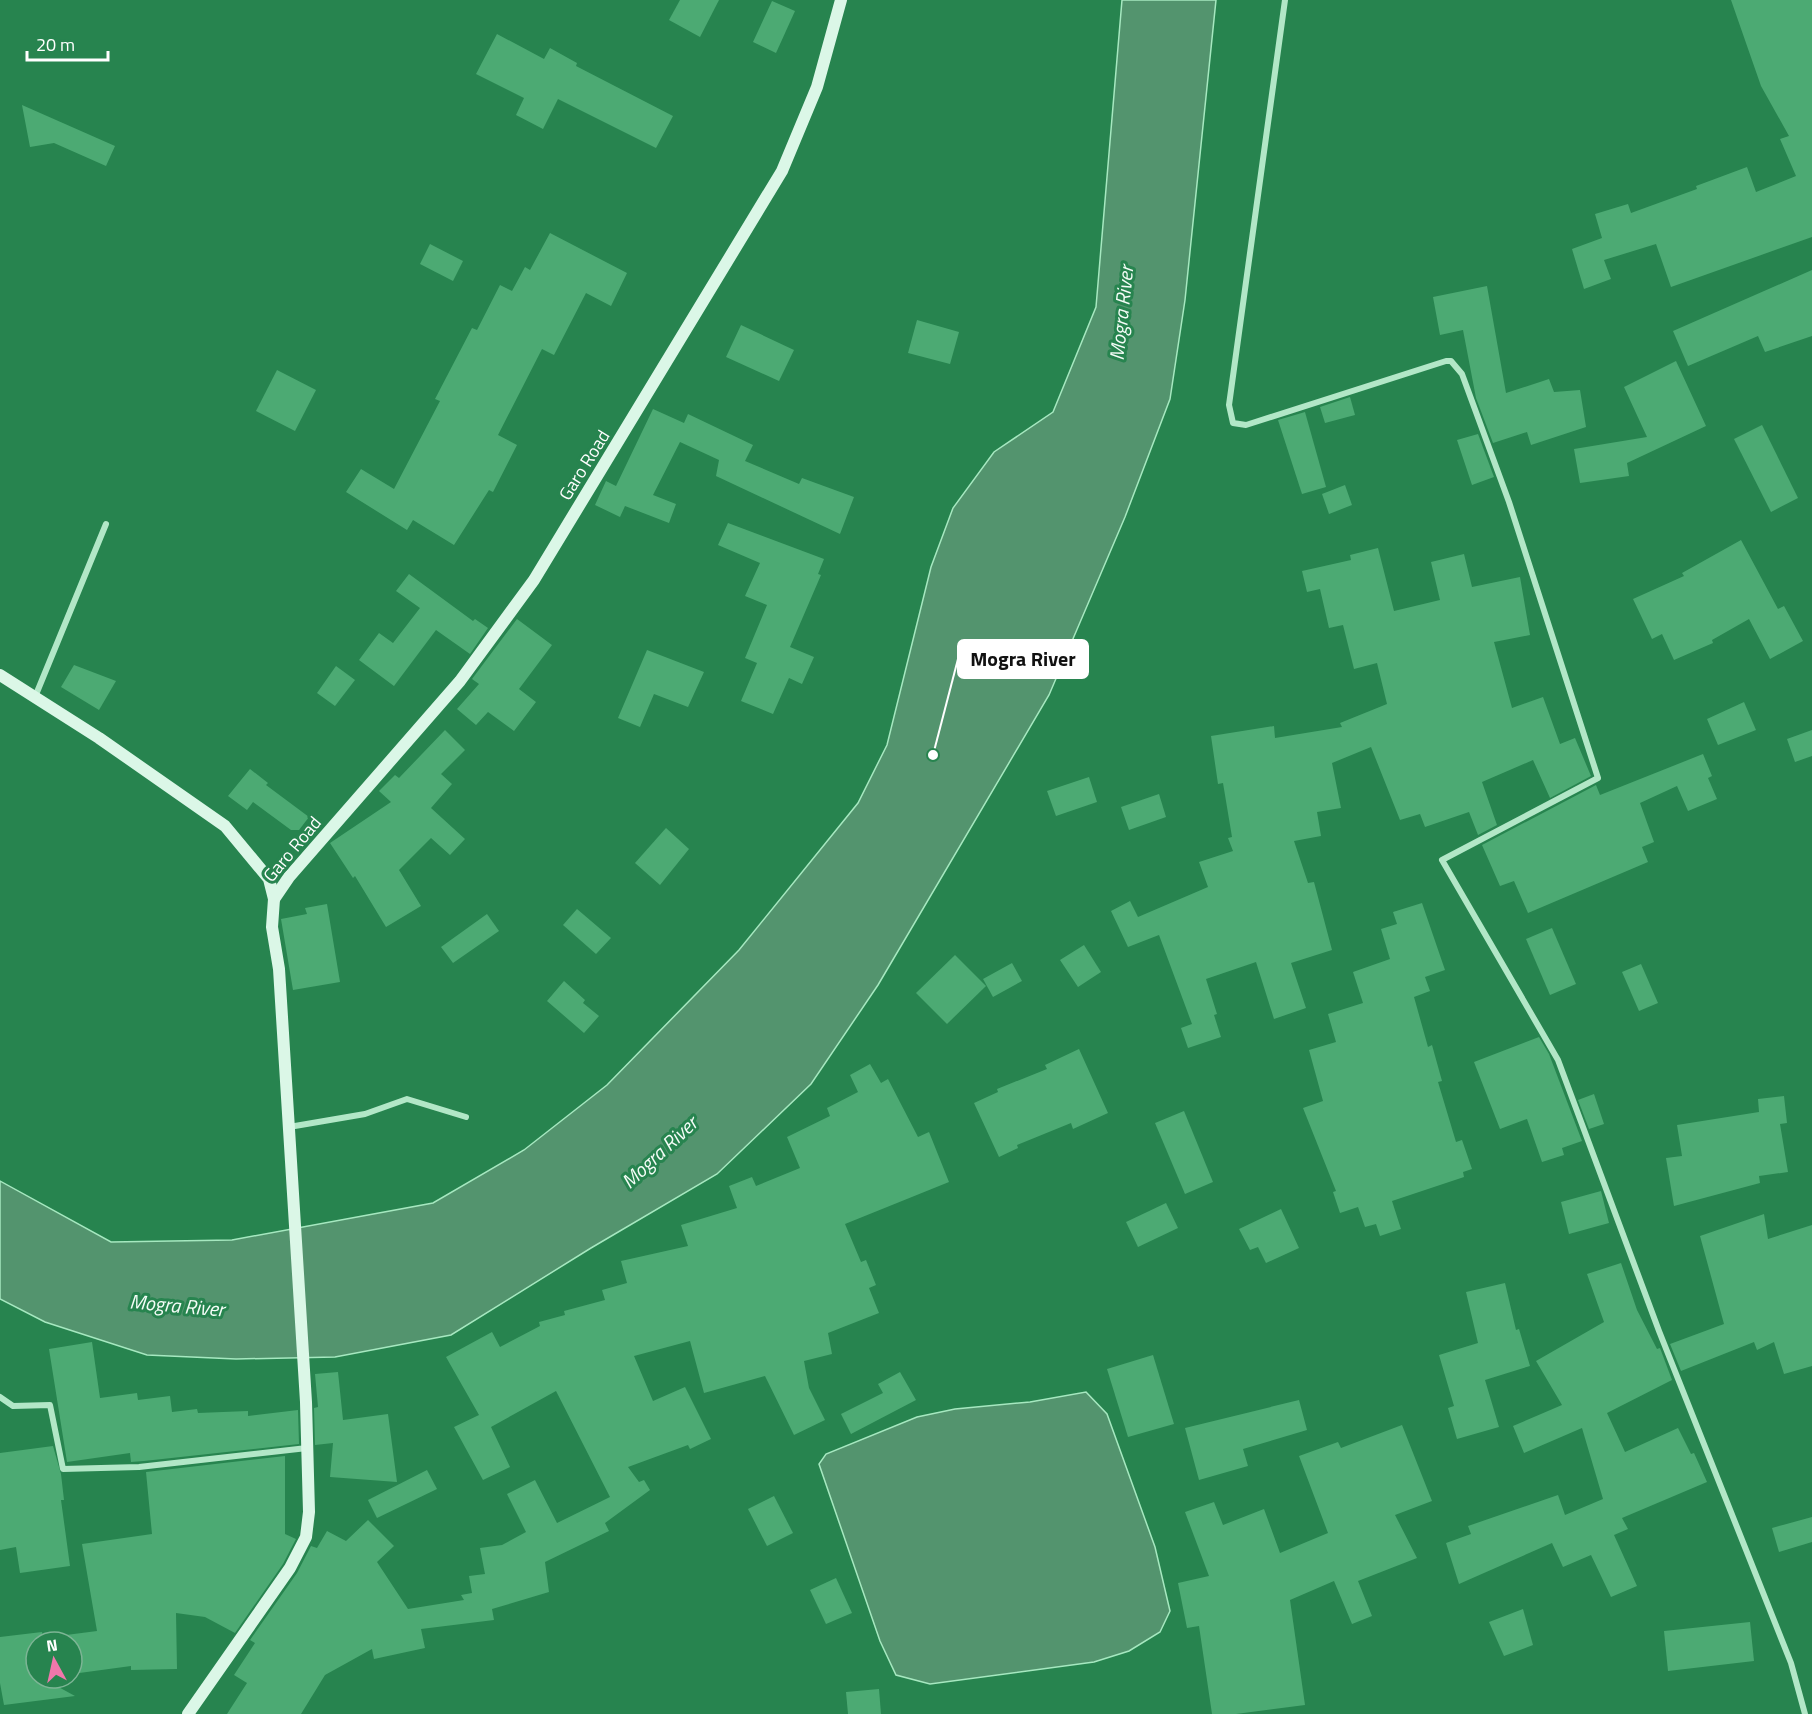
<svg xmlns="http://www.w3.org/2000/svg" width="1812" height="1714" viewBox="0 0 1812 1714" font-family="'Titillium Web',sans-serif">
  <rect width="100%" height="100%" fill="#27844f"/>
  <!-- water -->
  <g fill="#53946e" stroke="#a6e8c0" stroke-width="1.5">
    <path d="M 1122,0 L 1216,0 L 1185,300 L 1170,399 L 1125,517 L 1049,695 L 878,985 L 811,1084 L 717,1174 L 591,1248 L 451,1335 L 335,1357 L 236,1359 L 147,1355 L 45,1322 L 0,1299 L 0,1181 L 111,1242 L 232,1240 L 433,1203 L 524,1150 L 607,1085 L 739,950 L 858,803 L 887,745 L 931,567 L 953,508 L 994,452 L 1053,412 L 1096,307 Z"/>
    <path d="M 1086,1392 L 1107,1414 L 1155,1547 L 1170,1611 L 1160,1632 L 1129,1651 L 1094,1662 L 930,1684 L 896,1675 L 880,1641 L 819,1464 L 826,1454 L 917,1417 L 955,1409 L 1030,1402 Z"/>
  </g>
  <!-- building -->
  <g fill="#4caa73">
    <path d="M 680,0 L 719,0 L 700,37 L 669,20 Z"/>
    <path d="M 1731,0 L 1812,0 L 1812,237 L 1671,287 L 1656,244 L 1604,260 L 1611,279 L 1584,289 L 1572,249 L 1602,238 L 1595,214 L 1628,204 L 1631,213 L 1697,189 L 1696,186 L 1747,167 L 1756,192 L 1796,176 L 1780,139 L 1789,136 L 1761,86 Z"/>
    <path d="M 772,1 L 795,11 L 776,53 L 753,42 Z"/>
    <path d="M 497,34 L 544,59 L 550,48 L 577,63 L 576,66 L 673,116 L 656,148 L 558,99 L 543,129 L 516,115 L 524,98 L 476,74 Z"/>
    <path d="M 22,105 L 115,146 L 106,166 L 54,143 L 30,147 Z"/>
    <path d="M 550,233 L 627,273 L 611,306 L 586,293 L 554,355 L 542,349 L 498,435 L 517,445 L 493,492 L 489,490 L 454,545 L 413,520 L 407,530 L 346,492 L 361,469 L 394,489 L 440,401 L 435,399 L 472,328 L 477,330 L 500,285 L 512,291 L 525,267 L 530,270 Z"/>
    <path d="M 430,244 L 463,261 L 453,281 L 420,264 Z"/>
    <path d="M 1812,270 L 1812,336 L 1765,352 L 1758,336 L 1688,366 L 1673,331 Z"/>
    <path d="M 1487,286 L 1506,393 L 1549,379 L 1554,392 L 1580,390 L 1586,427 L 1531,445 L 1527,432 L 1493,443 L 1476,398 L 1463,330 L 1440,335 L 1433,297 Z"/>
    <path d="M 917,320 L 959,332 L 950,364 L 908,353 Z"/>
    <path d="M 741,325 L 794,350 L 779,381 L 726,357 Z"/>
    <path d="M 1676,361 L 1706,426 L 1627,463 L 1629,476 L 1580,483 L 1574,449 L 1647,437 L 1624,387 Z"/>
    <path d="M 277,370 L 316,390 L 295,431 L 256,411 Z"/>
    <path d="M 1350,397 L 1355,415 L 1325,423 L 1320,407 Z"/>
    <path d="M 653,409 L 684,423 L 688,414 L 753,445 L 745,461 L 799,484 L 802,478 L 854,497 L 840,534 L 716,476 L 719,460 L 680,442 L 653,495 L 676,504 L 669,523 L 625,506 L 620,517 L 595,505 L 606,481 L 616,486 Z"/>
    <path d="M 1305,412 L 1326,487 L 1302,494 L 1278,420 Z"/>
    <path d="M 1762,425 L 1798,498 L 1771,512 L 1734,439 Z"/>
    <path d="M 1478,434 L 1494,477 L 1472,485 L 1457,440 Z"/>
    <path d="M 1345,485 L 1352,505 L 1329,514 L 1322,494 Z"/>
    <path d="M 728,523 L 824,559 L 818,574 L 821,575 L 790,647 L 814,657 L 802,684 L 789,678 L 773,714 L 741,701 L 757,663 L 745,658 L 767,605 L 745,596 L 760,563 L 718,545 Z"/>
    <path d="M 1741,540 L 1778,609 L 1784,606 L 1803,641 L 1770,659 L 1749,619 L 1712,640 L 1713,643 L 1674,660 L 1662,634 L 1652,639 L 1633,599 L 1684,576 L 1682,573 Z"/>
    <path d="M 1378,548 L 1394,611 L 1440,600 L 1431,562 L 1464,554 L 1472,587 L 1520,577 L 1530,635 L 1494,642 L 1512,708 L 1543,697 L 1560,744 L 1575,738 L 1591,776 L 1550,798 L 1533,760 L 1482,782 L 1497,825 L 1478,835 L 1469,812 L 1425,827 L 1420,814 L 1400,820 L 1371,747 L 1332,763 L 1341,808 L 1317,812 L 1321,836 L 1294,841 L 1308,883 L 1314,882 L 1332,950 L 1291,963 L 1306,1008 L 1274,1019 L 1256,962 L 1206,979 L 1217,1014 L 1214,1015 L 1221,1037 L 1188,1048 L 1181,1028 L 1192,1024 L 1159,935 L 1128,947 L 1111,911 L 1130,901 L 1138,917 L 1208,887 L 1199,862 L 1233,851 L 1228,838 L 1232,837 L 1223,783 L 1218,784 L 1211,736 L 1274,726 L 1275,738 L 1342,727 L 1340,723 L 1387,704 L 1377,663 L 1354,669 L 1343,625 L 1329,628 L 1320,589 L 1307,592 L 1302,571 L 1351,560 L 1350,555 Z"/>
    <path d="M 409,574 L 473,621 L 475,619 L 488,628 L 470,654 L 436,630 L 394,686 L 359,660 L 379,633 L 393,643 L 420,608 L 396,591 Z"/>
    <path d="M 517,619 L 552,645 L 519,689 L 536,702 L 514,731 L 488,712 L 476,725 L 457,709 L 479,684 L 472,679 Z"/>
    <path d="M 647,650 L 704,672 L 688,707 L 654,694 L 640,727 L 618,718 Z"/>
    <path d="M 74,665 L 116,681 L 99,710 L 61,687 Z"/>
    <path d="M 336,666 L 355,680 L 335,706 L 317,693 Z"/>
    <path d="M 1744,702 L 1756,730 L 1718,745 L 1707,719 Z"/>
    <path d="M 445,730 L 465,750 L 441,774 L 452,784 L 431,808 L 465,839 L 450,855 L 431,838 L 399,870 L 421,906 L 386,927 L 355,876 L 353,878 L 330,843 L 391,802 L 379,791 L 395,775 L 399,778 Z"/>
    <path d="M 1812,730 L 1812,756 L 1795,762 L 1787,739 Z"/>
    <path d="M 1703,754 L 1712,776 L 1708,778 L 1717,799 L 1688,811 L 1677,786 L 1640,803 L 1654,842 L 1642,847 L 1648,862 L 1528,913 L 1514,881 L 1500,886 L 1482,845 L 1596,785 L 1600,795 Z"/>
    <path d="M 250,769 L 268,783 L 266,785 L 309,817 L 299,830 L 291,830 L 253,802 L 247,810 L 228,796 Z"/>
    <path d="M 1089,777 L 1097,802 L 1056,816 L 1047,791 Z"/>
    <path d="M 1159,794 L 1166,817 L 1129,830 L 1121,807 Z"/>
    <path d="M 666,828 L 689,849 L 660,885 L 635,863 Z"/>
    <path d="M 1422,903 L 1445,970 L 1425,977 L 1430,991 L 1414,997 L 1428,1047 L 1432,1045 L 1442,1081 L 1438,1082 L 1456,1142 L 1462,1140 L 1472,1169 L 1463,1172 L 1464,1177 L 1392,1201 L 1401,1229 L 1380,1236 L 1376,1224 L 1365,1227 L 1358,1207 L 1340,1213 L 1333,1192 L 1336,1191 L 1303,1108 L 1323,1101 L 1309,1050 L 1336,1042 L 1328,1014 L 1363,1003 L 1353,972 L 1390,959 L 1381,929 L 1397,924 L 1393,912 Z"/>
    <path d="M 327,904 L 340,982 L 293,990 L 281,919 L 307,914 L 305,908 Z"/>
    <path d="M 577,909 L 611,938 L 596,954 L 563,925 Z"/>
    <path d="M 487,914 L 499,931 L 453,963 L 441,947 Z"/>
    <path d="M 1552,928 L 1576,984 L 1550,995 L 1526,939 Z"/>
    <path d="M 1084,945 L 1101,972 L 1078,987 L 1060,960 Z"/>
    <path d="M 955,955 L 986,986 L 947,1024 L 916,993 Z"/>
    <path d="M 1012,963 L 1022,981 L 993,997 L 983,979 Z"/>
    <path d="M 1641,964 L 1658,1003 L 1639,1011 L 1622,972 Z"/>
    <path d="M 564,981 L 585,1000 L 583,1003 L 599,1016 L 584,1033 L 547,1001 Z"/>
    <path d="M 1539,1037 L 1549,1054 L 1582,1141 L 1562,1148 L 1564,1155 L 1542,1162 L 1527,1119 L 1500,1129 L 1474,1062 Z"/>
    <path d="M 1079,1049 L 1108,1113 L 1073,1129 L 1071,1123 L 1017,1145 L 1018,1148 L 999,1157 L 974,1103 L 998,1092 L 997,1089 L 1047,1069 L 1045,1065 Z"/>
    <path d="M 870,1064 L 881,1083 L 888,1079 L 918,1137 L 929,1132 L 949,1182 L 845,1224 L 861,1262 L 866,1260 L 876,1285 L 869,1288 L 879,1313 L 828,1333 L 832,1354 L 804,1361 L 809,1388 L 825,1420 L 794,1435 L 765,1376 L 704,1393 L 690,1341 L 634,1356 L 653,1401 L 685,1387 L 711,1439 L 690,1449 L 688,1445 L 628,1467 L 639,1482 L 644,1480 L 650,1490 L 605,1523 L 609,1531 L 545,1562 L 549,1592 L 492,1609 L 494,1620 L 421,1629 L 425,1648 L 374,1659 L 372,1649 L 325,1675 L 301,1714 L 227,1714 L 247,1683 L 234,1675 L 255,1643 L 250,1640 L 297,1573 L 311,1546 L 317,1548 L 327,1531 L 346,1541 L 368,1520 L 394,1546 L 377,1562 L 408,1609 L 464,1600 L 461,1595 L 472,1593 L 469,1576 L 485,1574 L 480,1548 L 502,1545 L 526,1532 L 507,1494 L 535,1480 L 557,1523 L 610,1497 L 556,1391 L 491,1427 L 510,1467 L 483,1480 L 454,1427 L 479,1415 L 446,1357 L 492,1332 L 500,1347 L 540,1326 L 539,1322 L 565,1315 L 564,1311 L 605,1300 L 602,1290 L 627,1283 L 621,1261 L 688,1246 L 681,1225 L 737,1208 L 729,1186 L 752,1177 L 756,1186 L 800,1168 L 787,1137 L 830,1116 L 827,1108 L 858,1092 L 850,1075 Z"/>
    <path d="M 1594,1094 L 1604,1124 L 1589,1129 L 1578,1100 Z"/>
    <path d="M 1784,1096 L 1787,1123 L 1780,1124 L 1788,1172 L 1759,1176 L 1760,1183 L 1674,1206 L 1666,1158 L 1682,1156 L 1677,1125 L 1759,1112 L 1758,1099 Z"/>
    <path d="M 1184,1111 L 1213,1182 L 1185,1194 L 1155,1123 Z"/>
    <path d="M 1601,1191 L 1609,1223 L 1569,1234 L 1561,1202 Z"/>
    <path d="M 1166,1203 L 1178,1228 L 1138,1247 L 1126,1222 Z"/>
    <path d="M 1281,1209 L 1299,1248 L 1266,1263 L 1258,1247 L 1250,1250 L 1239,1229 Z"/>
    <path d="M 1764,1214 L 1768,1239 L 1812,1225 L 1812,1366 L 1784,1374 L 1774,1342 L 1757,1350 L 1754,1342 L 1681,1371 L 1670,1344 L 1724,1324 L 1700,1236 Z"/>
    <path d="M 1621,1263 L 1637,1310 L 1657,1349 L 1660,1348 L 1672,1380 L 1607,1413 L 1625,1452 L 1678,1428 L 1691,1454 L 1694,1453 L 1707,1482 L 1622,1518 L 1628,1529 L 1614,1535 L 1637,1586 L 1611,1597 L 1591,1555 L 1563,1567 L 1552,1543 L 1459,1584 L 1446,1543 L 1471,1534 L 1468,1526 L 1558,1495 L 1565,1515 L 1603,1499 L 1582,1428 L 1524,1453 L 1513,1426 L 1562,1405 L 1536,1361 L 1604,1322 L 1587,1274 Z"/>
    <path d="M 1505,1283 L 1516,1330 L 1519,1329 L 1530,1366 L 1485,1380 L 1499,1427 L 1457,1439 L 1448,1408 L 1454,1406 L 1439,1355 L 1478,1343 L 1466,1292 Z"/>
    <path d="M 92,1342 L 100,1398 L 137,1393 L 138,1400 L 170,1396 L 172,1412 L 197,1409 L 198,1413 L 248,1411 L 248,1416 L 298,1410 L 299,1444 L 144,1461 L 131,1462 L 130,1453 L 67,1462 L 49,1349 Z"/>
    <path d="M 1153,1355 L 1174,1424 L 1128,1437 L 1107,1369 Z"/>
    <path d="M 338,1372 L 343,1420 L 388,1414 L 397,1482 L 330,1477 L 333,1443 L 315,1445 L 314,1408 L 318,1407 L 315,1374 Z"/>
    <path d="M 900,1372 L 916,1400 L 851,1434 L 841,1414 L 883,1393 L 878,1384 Z"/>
    <path d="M 1299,1400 L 1307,1430 L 1243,1449 L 1248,1466 L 1199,1480 L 1185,1428 Z"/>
    <path d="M 1402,1425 L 1432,1501 L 1395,1515 L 1417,1558 L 1358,1581 L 1372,1616 L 1352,1624 L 1334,1581 L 1290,1600 L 1305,1705 L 1236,1714 L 1212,1714 L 1199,1626 L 1187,1628 L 1178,1583 L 1209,1576 L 1185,1512 L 1214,1502 L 1223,1525 L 1264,1509 L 1280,1553 L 1328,1533 L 1299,1456 L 1338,1442 L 1341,1448 Z"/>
    <path d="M 53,1446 L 61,1474 L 64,1500 L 61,1500 L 70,1566 L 20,1573 L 16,1547 L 0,1550 L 0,1453 Z"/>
    <path d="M 285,1456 L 285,1534 L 296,1539 L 283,1564 L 235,1633 L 205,1617 L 176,1613 L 177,1669 L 131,1670 L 131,1666 L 72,1674 L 72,1642 L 36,1642 L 36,1678 L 42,1678 L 75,1696 L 4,1705 L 0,1683 L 0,1637 L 42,1632 L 43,1638 L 97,1631 L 82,1544 L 152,1534 L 146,1472 Z"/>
    <path d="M 427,1470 L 437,1489 L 377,1518 L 368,1500 Z"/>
    <path d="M 774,1496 L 793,1533 L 767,1546 L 748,1509 Z"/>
    <path d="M 1812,1517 L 1812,1542 L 1779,1552 L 1772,1528 Z"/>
    <path d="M 836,1578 L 852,1613 L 826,1624 L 810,1590 Z"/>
    <path d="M 1523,1609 L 1533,1645 L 1504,1656 L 1489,1622 Z"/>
    <path d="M 1750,1622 L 1754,1661 L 1668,1671 L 1664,1631 Z"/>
    <path d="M 879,1689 L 881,1714 L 848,1714 L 846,1692 Z"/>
  </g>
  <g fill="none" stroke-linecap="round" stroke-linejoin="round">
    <!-- street -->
    <g stroke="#b2e7c7" stroke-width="6">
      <path d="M 1285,0 L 1229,405 L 1233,423 L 1246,425 L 1446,361 L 1451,361 L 1462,374 L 1509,502 L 1598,778 L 1442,860 L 1558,1060 L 1659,1331 L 1791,1663 L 1805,1714"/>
      <path d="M 35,697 L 106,524"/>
      <path d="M 289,1127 L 365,1114 L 407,1099 L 466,1117"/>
      <path d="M 0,1397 L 13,1406 L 50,1405 L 63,1469 L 139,1467 L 307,1448"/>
    </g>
    <!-- secondary -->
    <g stroke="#dbf7e7" stroke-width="12">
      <path d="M 0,675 L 99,738 L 225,826 L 269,879 L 274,899 L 272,927 L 279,969 L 306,1402 L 309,1512 L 306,1537 L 290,1568 L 188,1714"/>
      <path d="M 274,899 L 289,877 L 460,681 L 534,580 L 782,171 L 817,87 L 841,0"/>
    </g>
  </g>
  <g text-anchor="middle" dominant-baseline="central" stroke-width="6" stroke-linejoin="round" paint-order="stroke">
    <!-- street labels -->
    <g font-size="18" fill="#fff" stroke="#27844f">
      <text transform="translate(584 465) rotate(-58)">Garo Road</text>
      <text transform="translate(292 849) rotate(-50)">Garo Road</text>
    </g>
    <!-- water labels -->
    <g font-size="20" font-style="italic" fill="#f5fdf8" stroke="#27844f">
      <text transform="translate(1121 313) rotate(-84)">Mogra River</text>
      <text transform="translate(659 1152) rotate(-43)">Mogra River</text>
      <text transform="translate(177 1305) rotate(5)">Mogra River</text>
    </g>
  </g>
  <!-- callouts -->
  <path fill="none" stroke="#fff" stroke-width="2" d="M933 755L958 659"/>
  <circle fill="#fff" stroke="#27844f" stroke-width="2" cx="933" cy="755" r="6"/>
  <rect fill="#fff" stroke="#fff" stroke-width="2" x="958" y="640" width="130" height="38" rx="6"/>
  <g font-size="20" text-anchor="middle" font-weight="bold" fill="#111">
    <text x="1023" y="666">Mogra River</text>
  </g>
  <!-- north arrow -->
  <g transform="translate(54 1660) rotate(352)"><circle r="28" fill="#27844f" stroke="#7db595" stroke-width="1.5"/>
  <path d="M0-4.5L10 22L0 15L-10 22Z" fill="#ef77ab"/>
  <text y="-9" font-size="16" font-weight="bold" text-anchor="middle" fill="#ffffff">N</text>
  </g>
  <!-- scale -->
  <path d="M27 51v9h81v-9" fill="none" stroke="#ffffff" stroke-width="3"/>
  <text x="36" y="51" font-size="18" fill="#ffffff" stroke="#27844f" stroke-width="4.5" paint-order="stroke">20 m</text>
</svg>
